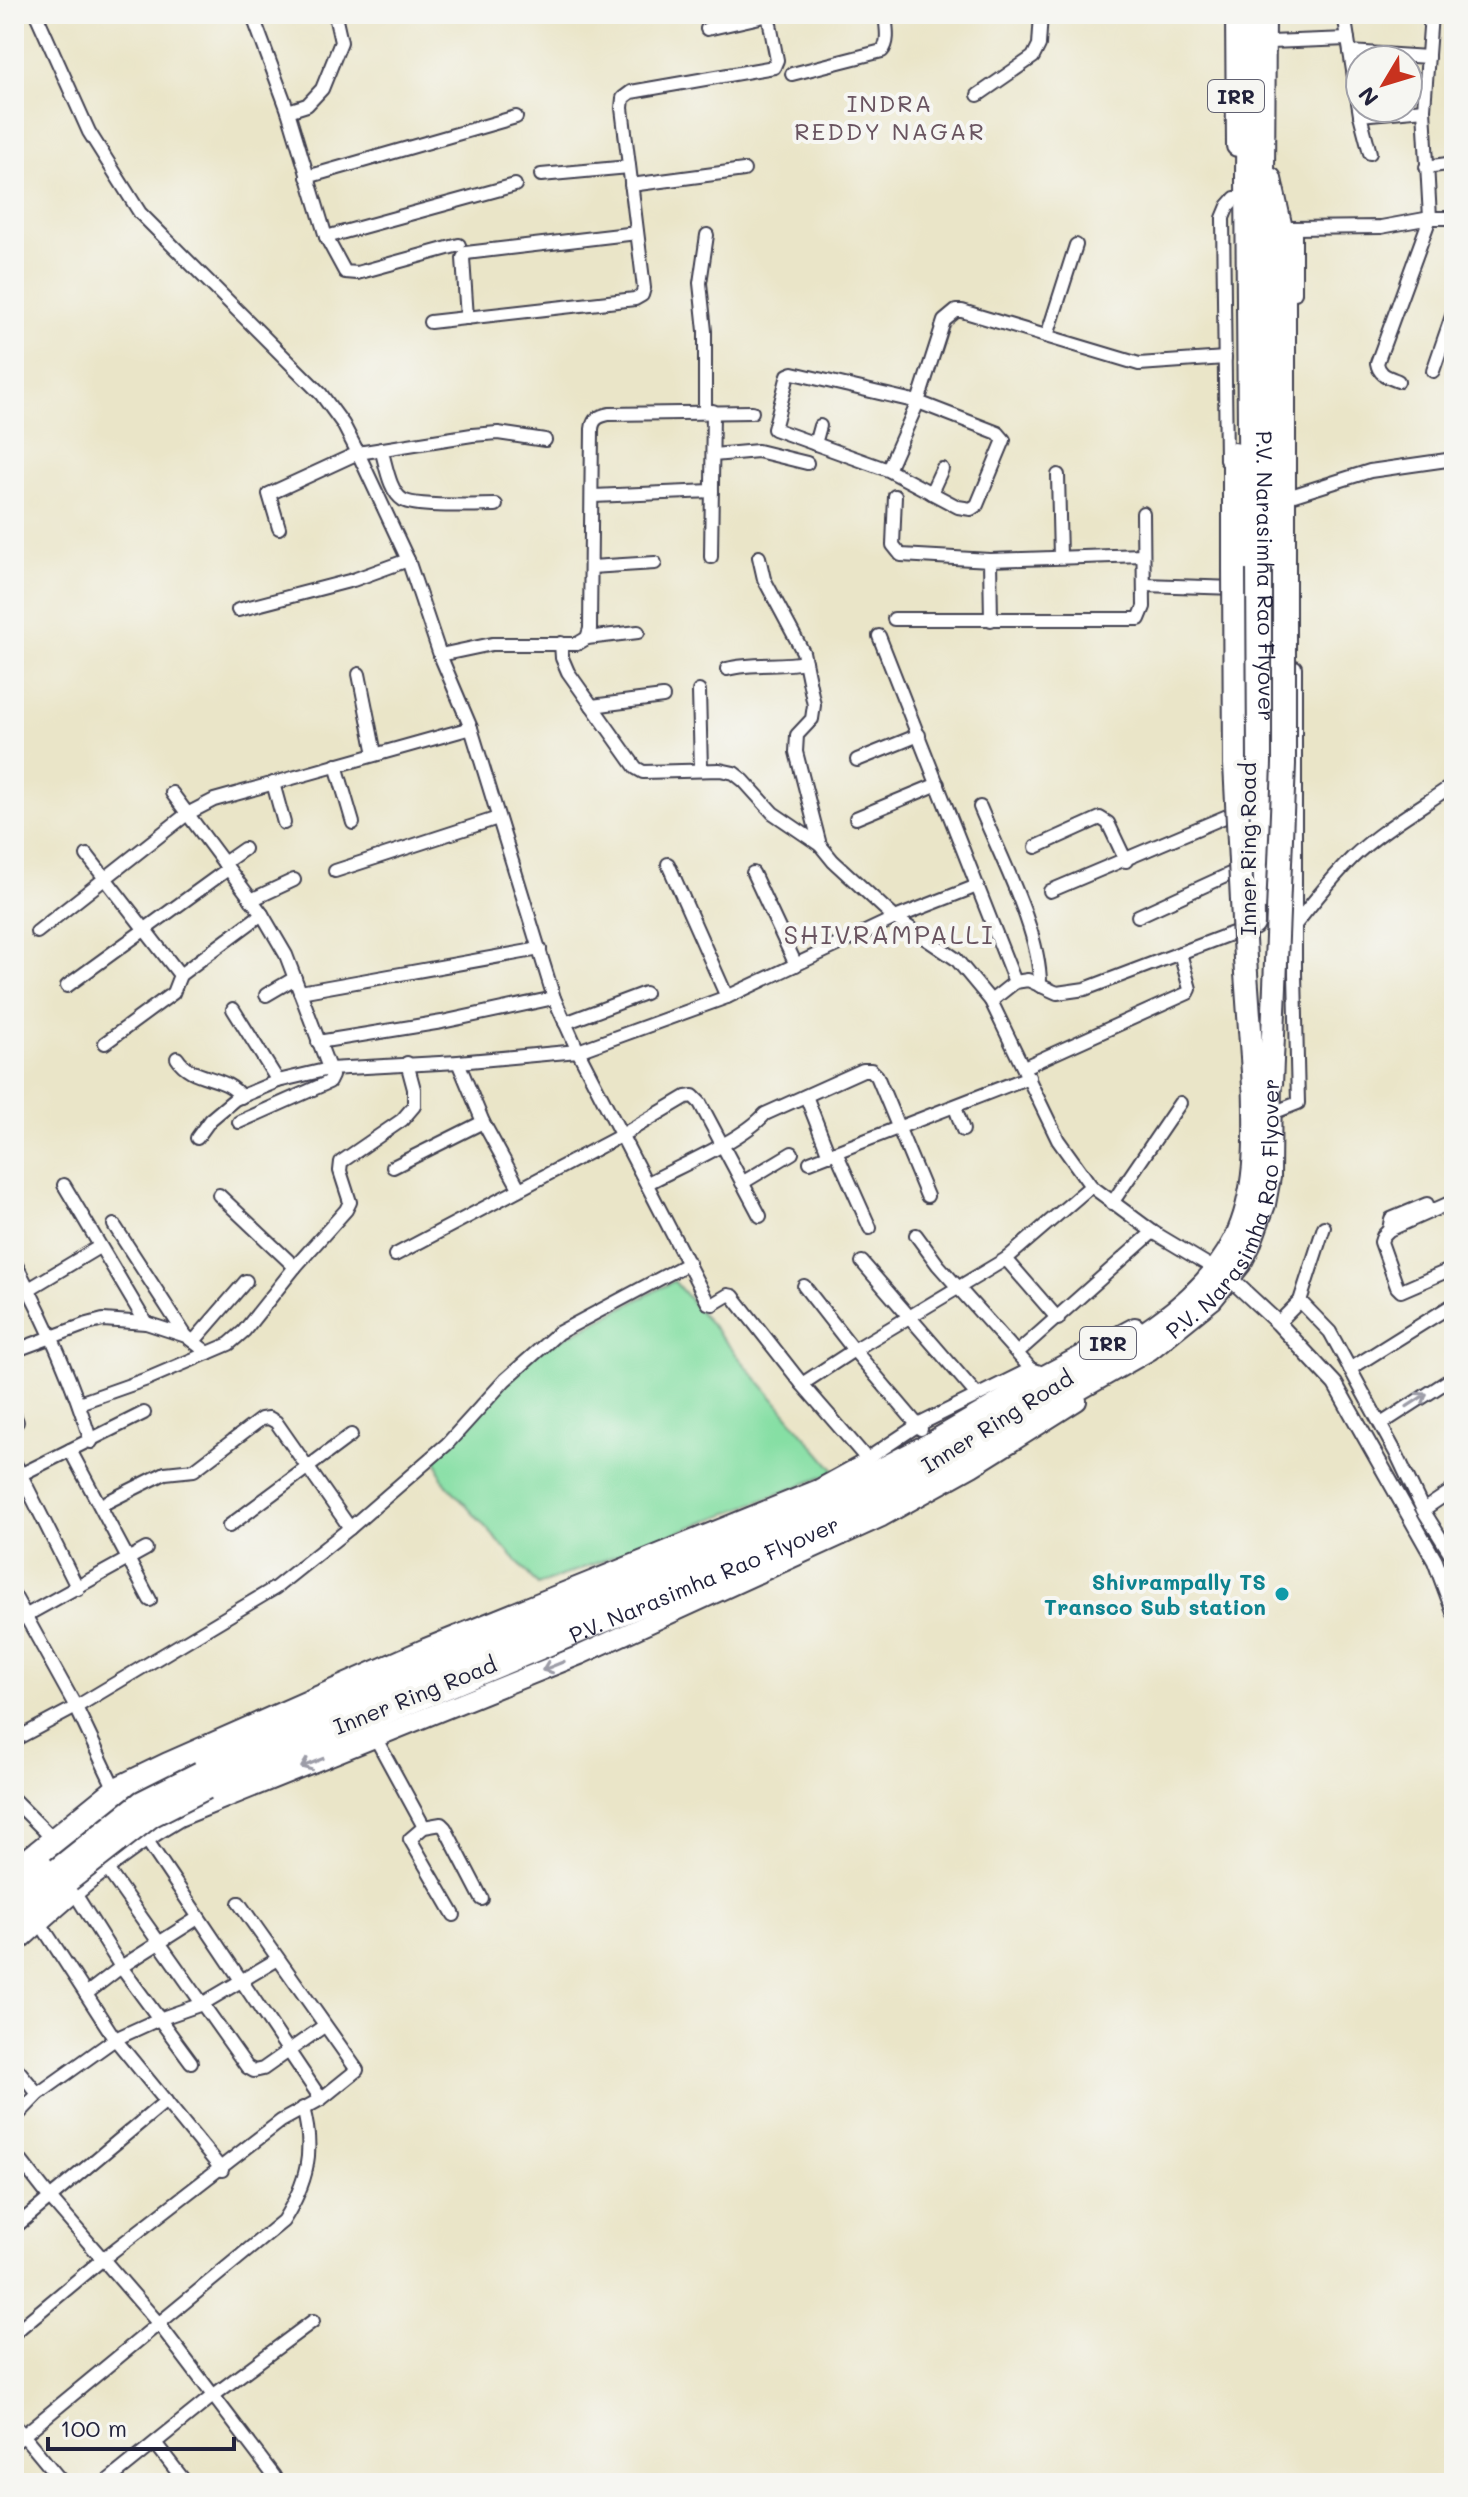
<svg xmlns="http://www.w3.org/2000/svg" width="1468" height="2497" viewBox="0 0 1468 2497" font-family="Mali,sans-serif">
  <rect width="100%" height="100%" fill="#f6f6f2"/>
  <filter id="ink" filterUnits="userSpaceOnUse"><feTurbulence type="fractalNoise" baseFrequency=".0125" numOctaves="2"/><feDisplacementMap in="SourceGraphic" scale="16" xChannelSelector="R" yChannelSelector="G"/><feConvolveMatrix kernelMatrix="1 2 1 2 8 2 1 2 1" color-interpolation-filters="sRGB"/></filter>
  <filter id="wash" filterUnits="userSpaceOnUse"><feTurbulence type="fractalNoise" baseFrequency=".006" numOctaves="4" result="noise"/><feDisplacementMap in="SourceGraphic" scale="32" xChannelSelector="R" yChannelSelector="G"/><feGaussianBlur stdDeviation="1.8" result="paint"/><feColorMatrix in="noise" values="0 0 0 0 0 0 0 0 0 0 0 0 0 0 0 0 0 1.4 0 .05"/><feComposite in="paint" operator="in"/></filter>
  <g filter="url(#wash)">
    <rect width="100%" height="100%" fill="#eae5c8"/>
    <!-- green -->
    <path fill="#86dfa4" stroke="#548070" stroke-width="2" d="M 674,1281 L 836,1472 L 538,1585 L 442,1479 L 435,1454 L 537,1352 Z"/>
  </g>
  <g filter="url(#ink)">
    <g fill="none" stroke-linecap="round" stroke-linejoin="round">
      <defs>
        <g id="minor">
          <path d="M 36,14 L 89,132 L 140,213 L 321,394 L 343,424 L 358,453 L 408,560 L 440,655 L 471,728 L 554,998 L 578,1051 L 708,1303 L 713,1304 L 728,1295 L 733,1296 L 802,1384 L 867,1459"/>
          <path d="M 252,14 L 288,111 L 326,237 L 345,272 L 357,273 L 459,245"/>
          <path d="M 1344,14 L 1360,115 L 1370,153"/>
          <path d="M 707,29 L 769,15"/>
          <path d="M 1270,42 L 1348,39"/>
          <path d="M 1350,52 L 1428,57"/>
          <path d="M 792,74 L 882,51 C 890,42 886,26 885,14"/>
          <path d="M 978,95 L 1033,57 L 1039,45 L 1041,14"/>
          <path d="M 288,111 L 307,105 L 322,89 L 341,42 L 336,20"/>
          <path d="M 1360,115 L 1424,109"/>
          <path d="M 1426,167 L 1454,163"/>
          <path d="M 541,175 L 629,167"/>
          <path d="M 307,177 L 516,117"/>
          <path d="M 631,185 L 744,170"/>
          <path d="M 1290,228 L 1381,227 L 1430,218 L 1454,218"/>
          <path d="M 326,237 L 515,185"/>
          <path d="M 1295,293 L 1295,228"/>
          <path d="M 467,318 L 463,258 L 466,253 L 637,233"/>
          <path d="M 430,322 L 635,299 L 642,295 L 644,288 L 622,108 L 623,98 L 631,92 L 774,67 L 777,60 L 768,14"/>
          <path d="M 1047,336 L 1076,245"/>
          <path d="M 1433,371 L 1454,310"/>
          <path d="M 1398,381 C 1388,377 1379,375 1377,363 L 1430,218 L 1424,109 L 1431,14"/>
          <path d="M 705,411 L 705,331 L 700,283 L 707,235"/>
          <path d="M 815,444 L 820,426"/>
          <path d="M 381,449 C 386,464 389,491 403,500 C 417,508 477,505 496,505"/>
          <path d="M 713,455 L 758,451 L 807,463"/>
          <path d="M 1226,460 L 1223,218 L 1228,206 L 1235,198"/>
          <path d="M 888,470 L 958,507 L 971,509 L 977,505 L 1004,440 L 998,433 L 918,402 L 888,470 L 774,429 L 788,375 L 793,373 L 918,402 L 944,321 L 956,311 L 962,311 L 1139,364 L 1225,358"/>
          <path d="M 1058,475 L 1060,557"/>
          <path d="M 931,493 L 942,469"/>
          <path d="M 1294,495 L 1370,471 L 1454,459"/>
          <path d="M 593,496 L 712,491"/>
          <path d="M 895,496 L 893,545 L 901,555 L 990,560 L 1143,555"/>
          <path d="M 279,528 L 269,494 L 358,453 L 472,435 L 498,433 L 545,440"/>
          <path d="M 711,557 L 713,411"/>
          <path d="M 759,557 L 764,579 L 803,652 L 814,705 L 812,719 L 797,735 L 796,752 L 820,845"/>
          <path d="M 990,560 L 991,620"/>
          <path d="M 591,567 L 655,563"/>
          <path d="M 1144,585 L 1236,588"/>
          <path d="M 238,610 L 353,580 L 408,560"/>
          <path d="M 894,619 L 1139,619 L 1144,607 L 1143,513"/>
          <path d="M 879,636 L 1015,982"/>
          <path d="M 587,638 L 638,632"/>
          <path d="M 561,643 L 562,658 L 568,672 L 636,768 L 643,772 L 720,770 L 734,773 L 744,781 L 773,813 L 820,845 L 833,861 L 895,918 L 956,959 L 991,1001 L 1058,1140 L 1091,1186 L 1153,1232 L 1210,1266"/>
          <path d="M 440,655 L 492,644 L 577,644 L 587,638 L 590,629 L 592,429 C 593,418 600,416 609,414 L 752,412"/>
          <path d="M 727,669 C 752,662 780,667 805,662"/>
          <path d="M 359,674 L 375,754"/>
          <path d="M 699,691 L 701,770"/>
          <path d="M 592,706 L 663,697"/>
          <path d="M 857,760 L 919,735"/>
          <path d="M 336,765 L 353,823"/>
          <path d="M 273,783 L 284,823"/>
          <path d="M 172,793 L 262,914 L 286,955 L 332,1076 L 329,1082 L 239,1122"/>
          <path d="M 980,807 C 1001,858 1041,933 1040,986"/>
          <path d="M 856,818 L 938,784"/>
          <path d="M 1036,847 L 1100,818 L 1108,823 L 1126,861"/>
          <path d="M 87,855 L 180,975 L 173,993 L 105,1043"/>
          <path d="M 224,863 L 244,849"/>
          <path d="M 668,864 L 727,997"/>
          <path d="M 335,871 L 498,818"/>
          <path d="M 753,873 L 796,965"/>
          <path d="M 1050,891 L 1239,811"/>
          <path d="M 251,900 L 294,880"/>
          <path d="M 1138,916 L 1243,868"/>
          <path d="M 1295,925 C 1313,902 1331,879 1352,858 C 1382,829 1420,808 1454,784"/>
          <path d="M 37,932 L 187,814 L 214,800 L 471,728"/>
          <path d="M 180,975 L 262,914"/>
          <path d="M 67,986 L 228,869"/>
          <path d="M 300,992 L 540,949"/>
          <path d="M 266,995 L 295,978"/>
          <path d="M 991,1001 L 1015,982 L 1028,980 L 1057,993 L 1085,989 L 1246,928"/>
          <path d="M 233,1009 L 278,1081"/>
          <path d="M 565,1023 L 645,993"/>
          <path d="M 318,1042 L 442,1022 L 554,998"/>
          <path d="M 177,1058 C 192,1082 226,1074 241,1097"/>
          <path d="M 458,1062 L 483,1122 L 519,1188"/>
          <path d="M 1024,1067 L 1188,993 L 1190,989 L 1180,953"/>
          <path d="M 806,1096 L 829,1155"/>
          <path d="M 955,1107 L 963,1130"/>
          <path d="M 1275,1112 L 1298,1103 L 1295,974 L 1295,667"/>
          <path d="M 197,1138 L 210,1120 L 235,1099 L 278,1081 L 329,1069 L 458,1062 L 578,1051 L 727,997 L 895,918 L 977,886"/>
          <path d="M 836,1152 L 870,1228"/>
          <path d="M 810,1162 L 1029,1077"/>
          <path d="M 393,1167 L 483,1122"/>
          <path d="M 648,1183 C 680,1166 742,1140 765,1114 L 863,1070 L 871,1070 L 877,1076 L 927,1196"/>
          <path d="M 742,1183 L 792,1153"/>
          <path d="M 64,1185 L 146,1323"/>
          <path d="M 219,1195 L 295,1267"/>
          <path d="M 1454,1201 L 1389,1230 L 1383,1236 L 1381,1242 L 1397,1287 L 1401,1291 L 1454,1268"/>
          <path d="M 1112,1203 L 1180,1103"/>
          <path d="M 114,1225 L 186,1336"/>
          <path d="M 1389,1230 L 1391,1219 L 1427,1204"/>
          <path d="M 916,1235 L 938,1265 L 1031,1369"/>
          <path d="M 395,1255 L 622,1135 L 686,1097 L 693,1096 L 700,1103 L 760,1216"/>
          <path d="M 1006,1259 L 1058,1319"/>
          <path d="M 14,1261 C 45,1319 72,1379 91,1442"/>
          <path d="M 862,1262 L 977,1395"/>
          <path d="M 804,1286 L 854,1350 L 921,1429"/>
          <path d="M 29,1289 L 99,1247"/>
          <path d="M 1300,1301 L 1330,1332 L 1397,1455 L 1423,1510 L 1450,1553 L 1454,1550"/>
          <path d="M 1278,1323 L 1300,1301 L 1324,1227"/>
          <path d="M 194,1341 L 246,1281"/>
          <path d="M 14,1351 L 84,1325 L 103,1320 L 146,1323 L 186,1336 L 208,1353"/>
          <path d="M 1018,1352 L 1153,1232"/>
          <path d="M 1350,1369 L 1454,1304"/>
          <path d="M 802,1384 L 854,1350 L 1006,1259 L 1091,1186"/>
          <path d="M 79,1403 L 147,1379 L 229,1344 L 244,1331 L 295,1267 L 346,1210 L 350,1202 L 340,1171 L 341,1162 L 402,1120 L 414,1106 L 414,1089 L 407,1063"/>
          <path d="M 14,1414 L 17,1422"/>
          <path d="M 1381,1424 L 1454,1377"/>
          <path d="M 70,1450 L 150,1600"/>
          <path d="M 14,1461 L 78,1589"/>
          <path d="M 14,1478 L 144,1413"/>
          <path d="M 101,1505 L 165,1473 L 194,1470 L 261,1419 L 269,1418 L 276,1422 L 350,1528"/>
          <path d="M 1423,1510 L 1454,1489"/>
          <path d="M 229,1526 L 351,1435"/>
          <path d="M 14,1595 L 76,1707 L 113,1785"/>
          <path d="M 14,1622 L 146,1549"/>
          <path d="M 375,1737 L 424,1827"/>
          <path d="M 14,1740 L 76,1707 L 275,1588 L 350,1528 L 447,1444 L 505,1380 L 558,1333 L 689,1263"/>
          <path d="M 14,1800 L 50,1836"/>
          <path d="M 142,1833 L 321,2099"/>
          <path d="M 14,1865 L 113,1785 L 167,1759 L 425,1645 L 818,1486 L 867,1459 L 918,1425 L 1031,1369 L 1046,1374"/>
          <path d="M 105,1866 L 247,2067 L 254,2071 L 263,2069 L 324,2026"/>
          <path d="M 74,1892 L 121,1967 L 191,2062"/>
          <path d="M 454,1915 L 410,1839 L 424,1827 L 441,1824 L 445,1828 L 482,1899"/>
          <path d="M 40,1923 L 115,2039 L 222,2170"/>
          <path d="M 86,1994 L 121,1967 L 198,1918"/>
          <path d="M 14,2065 L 38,2094"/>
          <path d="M 14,2119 L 38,2094 L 115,2039 L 159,2019 L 202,2004 L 278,1959"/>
          <path d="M 14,2152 L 50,2198 L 159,2324 L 274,2476"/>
          <path d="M 14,2228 L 166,2101"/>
          <path d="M 14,2333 L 104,2258 L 281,2121 L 321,2099 L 357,2070 L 239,1903"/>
          <path d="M 14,2424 L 63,2483"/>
          <path d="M 14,2443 L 283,2221 C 307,2183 315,2152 303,2108"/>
          <path d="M 155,2443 L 186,2483"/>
          <path d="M 105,2483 L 214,2395 L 313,2321"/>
        </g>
        <path id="tertiary" d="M 1235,1283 L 1278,1323 L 1335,1384 L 1435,1561 L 1454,1612"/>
        <g id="primary">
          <path d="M 14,1883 L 119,1793 L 164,1771 L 549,1608 L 824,1497 L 930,1442 L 1046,1374 L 1135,1327"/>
          <path d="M 14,1946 C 66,1898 118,1852 179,1817 L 580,1655 L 882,1517 L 972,1467 L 1077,1401"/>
        </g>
        <path id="trunk" d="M 1236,14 L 1237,146"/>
        <g id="motorway">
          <path d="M 1248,14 L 1247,178 L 1253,924"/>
          <path id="s1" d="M 1264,14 L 1263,178 L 1269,899"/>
          <path d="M 1270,179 L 1284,242 L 1284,568"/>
          <path d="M 1234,569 L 1234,454"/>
          <path d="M 200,1773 L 786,1528 C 866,1493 941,1450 1016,1406 C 1091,1364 1195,1320 1235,1240 C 1261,1187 1255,1124 1254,1067"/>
          <path id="s2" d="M 206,1788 L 745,1562 L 869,1508 L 1149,1349 L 1211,1299 L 1240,1263 L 1249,1245 L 1264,1204 L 1269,1177 L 1270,1066"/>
          <path d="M 14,1908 L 58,1869"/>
          <path d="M 14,1928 L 69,1880"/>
        </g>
      </defs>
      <!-- minor casing -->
      <use href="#minor" stroke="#403f50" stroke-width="16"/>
      <!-- tertiary casing -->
      <use href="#tertiary" stroke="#403f50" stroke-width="18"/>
      <!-- primary casing -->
      <use href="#primary" stroke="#403f50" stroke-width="22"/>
      <!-- trunk casing -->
      <use href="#trunk" stroke="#403f50" stroke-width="24"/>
      <!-- motorway casing -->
      <use href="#motorway" stroke="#403f50" stroke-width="26"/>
      <!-- minor -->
      <use href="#minor" stroke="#fff" stroke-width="12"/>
      <!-- tertiary -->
      <use href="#tertiary" stroke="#fff" stroke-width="14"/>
      <!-- primary -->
      <use href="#primary" stroke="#fff" stroke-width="18"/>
      <!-- trunk -->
      <use href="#trunk" stroke="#fff" stroke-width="20"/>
      <!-- motorway -->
      <use href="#motorway" stroke="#fff" stroke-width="22"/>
      <defs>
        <g id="motorway-bridge">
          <path d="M 1234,569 L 1235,764 L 1245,959 L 1254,1086"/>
          <path d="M 1271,1085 L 1284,764 L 1284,568"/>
          <path d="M 58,1869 L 142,1802 L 200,1773"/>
          <path d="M 69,1880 L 151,1816 L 206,1788"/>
        </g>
      </defs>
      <!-- motorway-bridge casing -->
      <use href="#motorway-bridge" stroke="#403f50" stroke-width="26" stroke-linecap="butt"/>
      <!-- motorway-bridge -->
      <use href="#motorway-bridge" stroke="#fff" stroke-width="22"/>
    </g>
    <!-- one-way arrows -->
    <defs><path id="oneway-shaft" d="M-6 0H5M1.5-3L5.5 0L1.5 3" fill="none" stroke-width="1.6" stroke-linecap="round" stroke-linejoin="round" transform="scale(2)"/></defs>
    <g stroke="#9c9ca7">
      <use href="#oneway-shaft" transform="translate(1417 1400) rotate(-33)"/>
      <use href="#oneway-shaft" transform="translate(553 1666) rotate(158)"/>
      <use href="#oneway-shaft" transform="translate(312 1763) rotate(158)"/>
    </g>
  </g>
  <!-- markers -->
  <circle fill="#0f9aa8" stroke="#f6f6f2" stroke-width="3" cx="1282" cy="1594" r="8"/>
  <g text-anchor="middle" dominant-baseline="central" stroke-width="8" stroke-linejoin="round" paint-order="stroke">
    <!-- shield labels -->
    <g fill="#f6f6f2" stroke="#626272" stroke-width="2">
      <rect x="1208" y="80" width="56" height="32" rx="6"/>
      <rect x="1080" y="1327" width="56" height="32" rx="6"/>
    </g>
    <g font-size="20" font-weight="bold" fill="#22223b">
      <text x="1236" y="96">IRR</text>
      <text x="1108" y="1343">IRR</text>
    </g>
    <!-- street labels -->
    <g font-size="22" fill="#22223b" stroke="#f6f6f2">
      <text stroke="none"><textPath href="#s1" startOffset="562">P.V. Narasimha Rao Flyover</textPath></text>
      <text transform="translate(1247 849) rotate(-90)">Inner Ring Road</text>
      <text stroke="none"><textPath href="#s2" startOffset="1212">P.V. Narasimha Rao Flyover</textPath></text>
      <text transform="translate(997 1421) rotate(-32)">Inner Ring Road</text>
      <text stroke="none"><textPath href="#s2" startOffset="540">P.V. Narasimha Rao Flyover</textPath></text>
      <text transform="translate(415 1695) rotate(-22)">Inner Ring Road</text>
    </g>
    <!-- culture labels -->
    <g font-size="22" font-weight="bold" fill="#0d838f" stroke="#f6f6f2" text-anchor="end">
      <text x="1266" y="1581">Shivrampally TS<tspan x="1266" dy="25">Transco Sub station</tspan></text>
    </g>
    <!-- neighbourhood labels -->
    <g font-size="24" letter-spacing="2" fill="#695460" stroke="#f6f6f2">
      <text x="890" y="102">INDRA<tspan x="890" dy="28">REDDY NAGAR</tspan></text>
    </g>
    <!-- quarter labels -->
    <g font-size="26" letter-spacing="2" fill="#695460" stroke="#f6f6f2">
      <text x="889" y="934">SHIVRAMPALLI</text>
    </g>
  </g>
  <!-- margin -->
  <rect width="1468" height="2497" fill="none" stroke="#f6f6f2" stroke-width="48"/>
  <!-- north arrow -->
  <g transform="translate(1384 84) rotate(232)"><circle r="38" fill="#f6f6f2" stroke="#a1a1a9" stroke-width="2"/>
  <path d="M0-6L14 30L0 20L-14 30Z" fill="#c8321e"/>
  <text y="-12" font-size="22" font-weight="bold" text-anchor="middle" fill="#22223b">N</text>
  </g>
  <!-- scale -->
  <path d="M48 2437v12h186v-12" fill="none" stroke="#22223b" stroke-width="4"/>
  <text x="60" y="2437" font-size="24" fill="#22223b" stroke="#f6f6f2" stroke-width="6" paint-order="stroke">100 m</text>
</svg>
